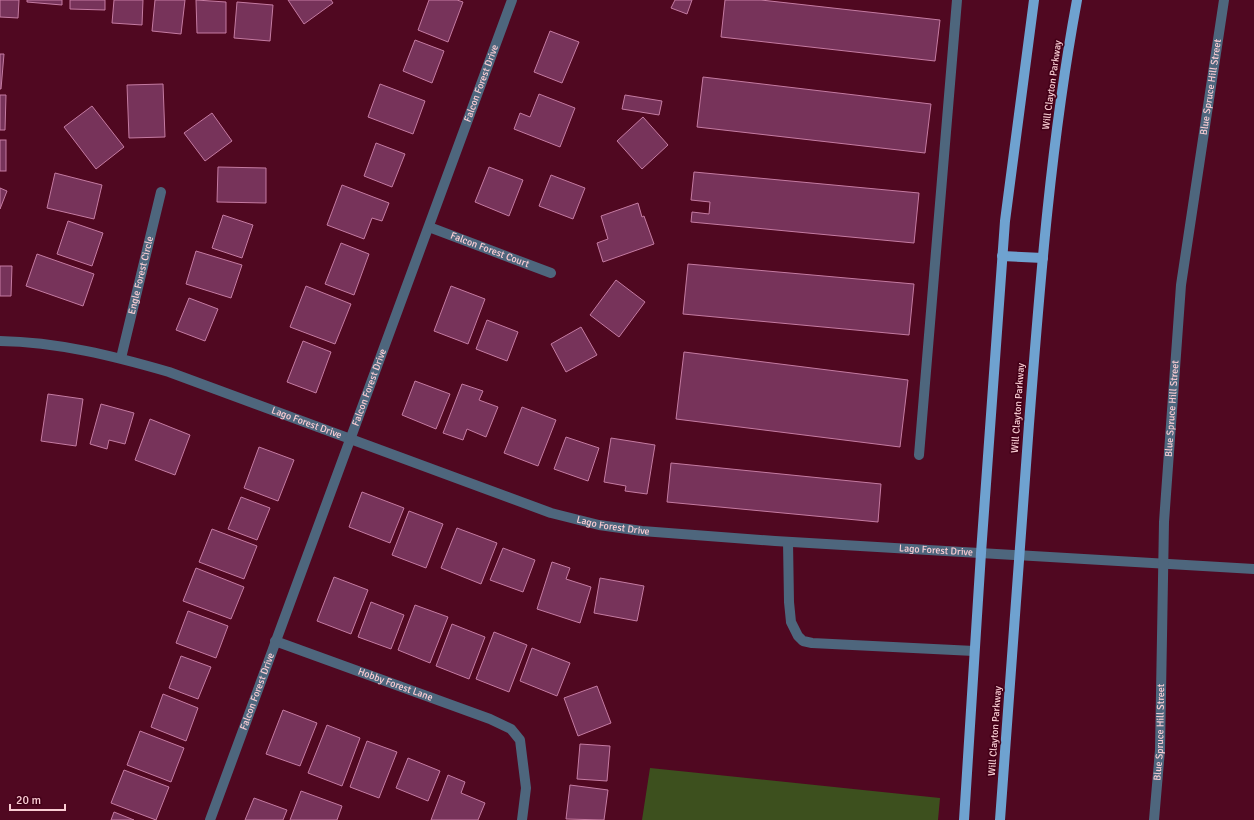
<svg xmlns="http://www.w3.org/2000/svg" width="1254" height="820" viewBox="0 0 1254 820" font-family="Signika,sans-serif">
  <rect width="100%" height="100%" fill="#500821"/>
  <!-- green -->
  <path fill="#3d501e" d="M 650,768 L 940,798 L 938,820 L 642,820 Z"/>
  <!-- building -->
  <g fill="#77335a" stroke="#c57ba2">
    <path d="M 0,0 L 19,0 L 18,18 L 0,17 Z"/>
    <path d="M 27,0 L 62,0 L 62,5 L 27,2 Z"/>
    <path d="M 70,0 L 105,0 L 105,10 L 70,9 Z"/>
    <path d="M 114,0 L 143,0 L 142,25 L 112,23 Z"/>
    <path d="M 155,0 L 185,0 L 181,34 L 152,31 Z"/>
    <path d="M 196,0 L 226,2 L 226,33 L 197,33 Z"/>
    <path d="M 288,0 L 331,0 L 333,3 L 304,24 Z"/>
    <path d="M 429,0 L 457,0 L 463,2 L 448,42 L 418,30 Z"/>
    <path d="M 675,0 L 692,0 L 687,14 L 671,8 Z"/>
    <path d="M 725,0 L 761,0 L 940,20 L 935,61 L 721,37 Z"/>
    <path d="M 237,2 L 273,5 L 270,41 L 234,38 Z"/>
    <path d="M 550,31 L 579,42 L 562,83 L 534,72 Z"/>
    <path d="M 415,40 L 444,51 L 432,83 L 403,71 Z"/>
    <path d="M 0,54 L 4,54 L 1,89 L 0,89 Z"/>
    <path d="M 703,77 L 931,104 L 925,153 L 697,127 Z"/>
    <path d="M 163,84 L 165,137 L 129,138 L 127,85 Z"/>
    <path d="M 380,84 L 425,101 L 413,134 L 368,117 Z"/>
    <path d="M 539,94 L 575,108 L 560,147 L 514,129 L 520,113 L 530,117 Z"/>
    <path d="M 0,95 L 6,95 L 5,130 L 0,130 Z"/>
    <path d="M 625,95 L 662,101 L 659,115 L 622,109 Z"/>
    <path d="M 92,106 L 124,147 L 96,169 L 64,127 Z"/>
    <path d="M 212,113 L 232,141 L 205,161 L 184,133 Z"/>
    <path d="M 643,117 L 668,145 L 642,169 L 617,141 Z"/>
    <rect x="0" y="140" width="6" height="31"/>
    <path d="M 376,143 L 405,154 L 392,187 L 364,176 Z"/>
    <path d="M 218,167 L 266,168 L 266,203 L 217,202 Z"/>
    <path d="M 489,167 L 523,180 L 509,216 L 475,202 Z"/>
    <path d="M 694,172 L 919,193 L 914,243 L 691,222 L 692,212 L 709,214 L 710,202 L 691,200 Z"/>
    <path d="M 55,173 L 102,185 L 94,219 L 47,208 Z"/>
    <path d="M 551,175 L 585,188 L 573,219 L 539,206 Z"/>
    <path d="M 342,185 L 389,203 L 382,221 L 372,218 L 364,239 L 327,225 Z"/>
    <path d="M 0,188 L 7,191 L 0,209 Z"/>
    <path d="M 638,203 L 642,217 L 644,216 L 654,244 L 603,262 L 597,243 L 608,239 L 601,216 Z"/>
    <path d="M 223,215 L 253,225 L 242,258 L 212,248 Z"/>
    <path d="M 68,221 L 103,233 L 92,266 L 57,254 Z"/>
    <path d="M 341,243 L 369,254 L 354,295 L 325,284 Z"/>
    <path d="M 196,251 L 242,265 L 231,298 L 186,284 Z"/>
    <path d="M 37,254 L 94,274 L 83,306 L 26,286 Z"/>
    <path d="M 688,264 L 914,284 L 909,335 L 683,314 Z"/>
    <path d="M 0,266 L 12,266 L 11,296 L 0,296 Z"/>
    <path d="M 616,280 L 645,302 L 619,337 L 590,315 Z"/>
    <path d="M 306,286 L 351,304 L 335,344 L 290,327 Z"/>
    <path d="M 451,286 L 485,299 L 468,344 L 434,331 Z"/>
    <path d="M 189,298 L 218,309 L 205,341 L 176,330 Z"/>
    <path d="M 487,320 L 518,332 L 507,361 L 476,349 Z"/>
    <path d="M 581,327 L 597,355 L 566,372 L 551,344 Z"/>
    <path d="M 303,341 L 331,352 L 316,393 L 287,382 Z"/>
    <path d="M 684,352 L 908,380 L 900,447 L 676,419 Z"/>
    <path d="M 415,381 L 450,394 L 436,429 L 402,415 Z"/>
    <path d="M 462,384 L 483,391 L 479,400 L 498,407 L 486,437 L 467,429 L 463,440 L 443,433 Z"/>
    <path d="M 48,394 L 83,399 L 76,446 L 41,441 Z"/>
    <path d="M 101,404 L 134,413 L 125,444 L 109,440 L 107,449 L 90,444 Z"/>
    <path d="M 522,407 L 556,420 L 538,466 L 504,453 Z"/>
    <path d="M 150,419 L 190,435 L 175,475 L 135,460 Z"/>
    <path d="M 566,437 L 599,448 L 588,481 L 554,469 Z"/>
    <path d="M 611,438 L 655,445 L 647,494 L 625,491 L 626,486 L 604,482 Z"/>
    <path d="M 259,447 L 294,460 L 278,501 L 244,488 Z"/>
    <path d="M 671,463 L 881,484 L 878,522 L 667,502 Z"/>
    <path d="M 362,492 L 404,508 L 390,543 L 349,527 Z"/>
    <path d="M 241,497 L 270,508 L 257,540 L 228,529 Z"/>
    <path d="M 409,511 L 443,524 L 426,568 L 392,555 Z"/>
    <path d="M 457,528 L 497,543 L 481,584 L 441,568 Z"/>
    <path d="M 212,529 L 257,546 L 244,579 L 199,562 Z"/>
    <path d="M 503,548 L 535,560 L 523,592 L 490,580 Z"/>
    <path d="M 552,562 L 570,568 L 566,579 L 591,587 L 580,623 L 537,609 Z"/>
    <path d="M 196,568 L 244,587 L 231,619 L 183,601 Z"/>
    <path d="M 334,577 L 368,590 L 351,634 L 317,621 Z"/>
    <path d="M 600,578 L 644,586 L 637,621 L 594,613 Z"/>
    <path d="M 371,602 L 404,615 L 391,649 L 358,637 Z"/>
    <path d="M 415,605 L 448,617 L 430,663 L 398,650 Z"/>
    <path d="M 188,611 L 228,626 L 216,658 L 176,643 Z"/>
    <path d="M 452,624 L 485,637 L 469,679 L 436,666 Z"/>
    <path d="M 494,632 L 527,645 L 509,692 L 476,679 Z"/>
    <path d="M 532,648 L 570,663 L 557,696 L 520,681 Z"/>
    <path d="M 181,656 L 211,667 L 198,699 L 169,688 Z"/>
    <path d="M 597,686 L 611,723 L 578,736 L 564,698 Z"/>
    <path d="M 163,694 L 198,708 L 186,741 L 151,727 Z"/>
    <path d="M 283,710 L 317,723 L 300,766 L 266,754 Z"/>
    <path d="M 327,725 L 360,738 L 342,786 L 308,773 Z"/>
    <path d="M 140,731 L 184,748 L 171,782 L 127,765 Z"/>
    <path d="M 367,741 L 397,752 L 379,798 L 350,787 Z"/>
    <path d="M 580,744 L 610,746 L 607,781 L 577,779 Z"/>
    <path d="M 408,758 L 440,771 L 428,801 L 396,788 Z"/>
    <path d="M 124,770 L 169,787 L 156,820 L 111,803 Z"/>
    <path d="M 448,775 L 465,782 L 461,793 L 485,803 L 478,820 L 431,820 Z"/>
    <path d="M 570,785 L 608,790 L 604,820 L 566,819 Z"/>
    <path d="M 301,791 L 342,806 L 337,820 L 290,820 Z"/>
    <path d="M 254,798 L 287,810 L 283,820 L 245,820 Z"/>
    <path d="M 114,812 L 134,820 L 111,820 Z"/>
  </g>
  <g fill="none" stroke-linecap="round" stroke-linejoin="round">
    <!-- minor -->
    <g stroke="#4e667d" stroke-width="10">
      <path id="s1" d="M 429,227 L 551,273"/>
      <path id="s2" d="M 0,341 C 58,342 114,356 169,372 L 551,513 L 599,525 L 642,531 L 775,541 L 1254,569"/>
      <path id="s3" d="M 121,358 L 161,192"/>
      <path d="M 919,455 L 957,0"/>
      <path d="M 788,542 L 789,602 L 791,622 L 798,636 L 803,641 L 812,643 L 974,651"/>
      <path id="s4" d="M 275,641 L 490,719 L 511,729 L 520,740 L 526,788 L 522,820"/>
      <path id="s5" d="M 210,820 L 512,0"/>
      <path id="s6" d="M 1154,820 L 1160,750 L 1164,522 L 1181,285 L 1224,0"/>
    </g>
    <!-- major -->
    <g stroke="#6fa2d0" stroke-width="10">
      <path d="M 1002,256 L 1043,258"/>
      <path d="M 964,820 L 981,553 L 1005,221 L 1034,0"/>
      <path d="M 1000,820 C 1010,688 1019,556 1029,424 C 1040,282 1051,140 1077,0"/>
    </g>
  </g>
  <g text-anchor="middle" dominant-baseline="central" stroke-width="3.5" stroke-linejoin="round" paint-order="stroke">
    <!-- street labels -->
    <g font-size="10" fill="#facdd4" stroke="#440018">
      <text stroke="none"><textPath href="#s5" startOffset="785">Falcon Forest Drive</textPath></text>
      <text transform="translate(1052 85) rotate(-82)">Will Clayton Parkway</text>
      <text stroke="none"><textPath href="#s6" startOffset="736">Blue Spruce Hill Street</textPath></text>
      <text stroke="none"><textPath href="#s1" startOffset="65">Falcon Forest Court</textPath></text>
      <text stroke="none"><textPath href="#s3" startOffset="85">Engle Forest Circle</textPath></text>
      <text stroke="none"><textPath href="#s5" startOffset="461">Falcon Forest Drive</textPath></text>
      <text transform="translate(1018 408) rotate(-86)">Will Clayton Parkway</text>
      <text stroke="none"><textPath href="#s6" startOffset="412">Blue Spruce Hill Street</textPath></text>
      <text stroke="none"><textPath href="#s2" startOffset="319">Lago Forest Drive</textPath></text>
      <text stroke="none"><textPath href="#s2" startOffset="643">Lago Forest Drive</textPath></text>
      <text stroke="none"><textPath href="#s2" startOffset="967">Lago Forest Drive</textPath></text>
      <text stroke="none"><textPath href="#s4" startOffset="128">Hobby Forest Lane</textPath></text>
      <text stroke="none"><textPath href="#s5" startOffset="137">Falcon Forest Drive</textPath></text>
      <text transform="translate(995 731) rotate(-86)">Will Clayton Parkway</text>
      <text stroke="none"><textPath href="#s6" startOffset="88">Blue Spruce Hill Street</textPath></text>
    </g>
  </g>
  <!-- scale -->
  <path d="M10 804v6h55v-6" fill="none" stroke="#facdd4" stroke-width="2"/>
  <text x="16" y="804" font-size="12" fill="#facdd4" stroke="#440018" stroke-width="3" paint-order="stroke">20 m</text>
</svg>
